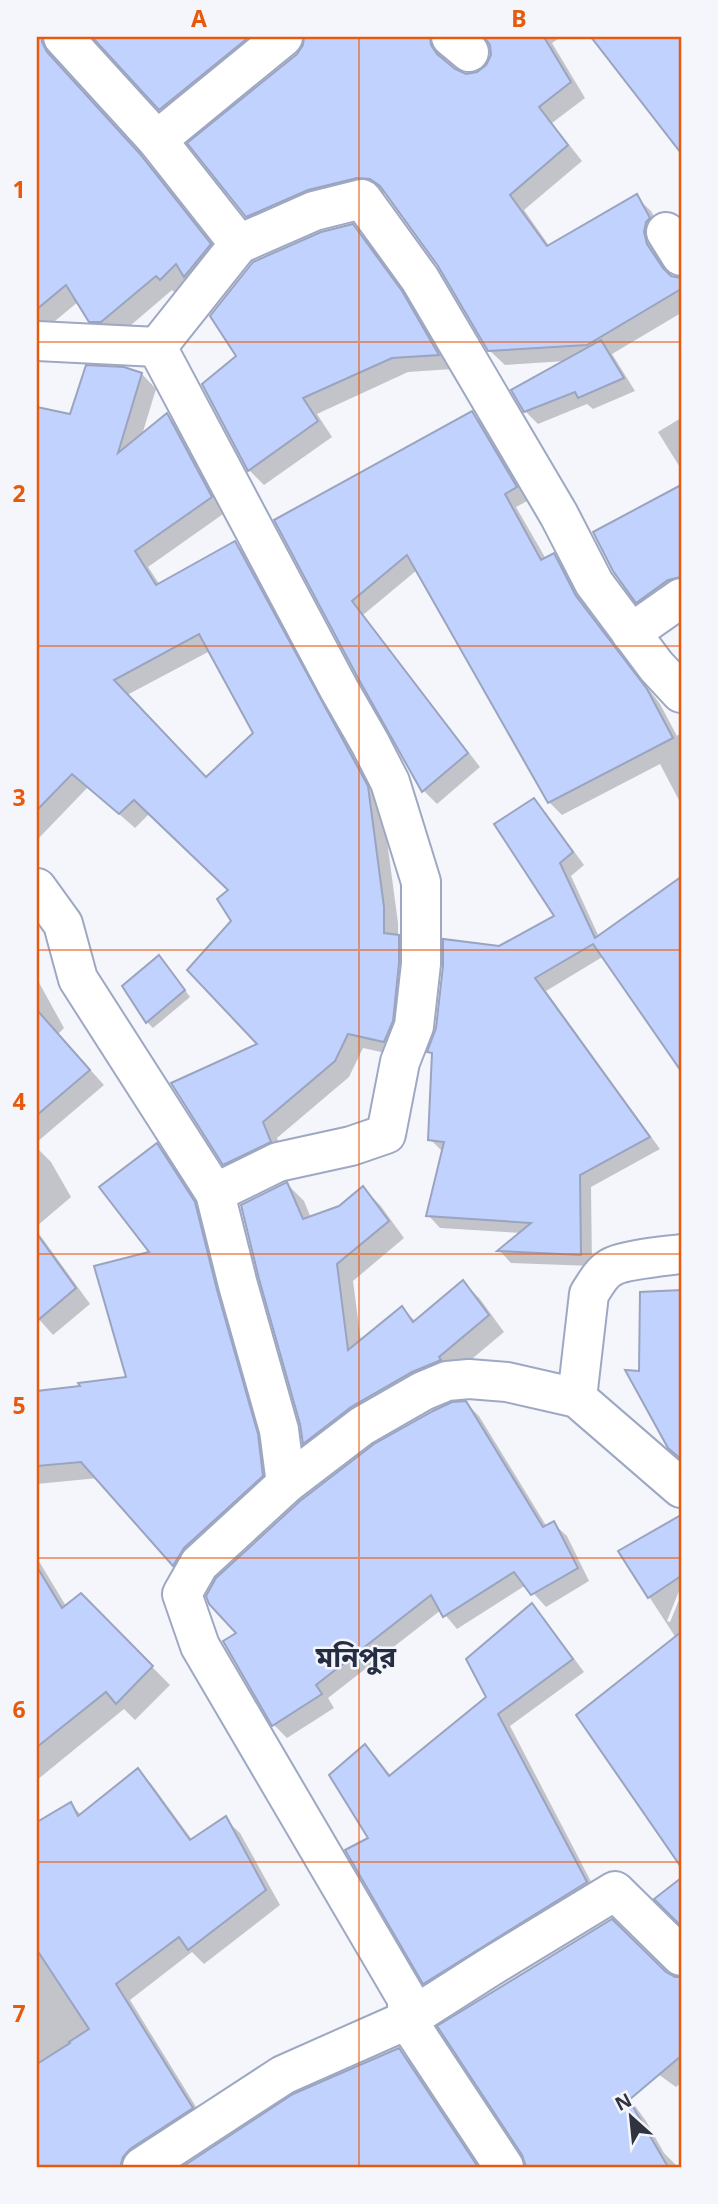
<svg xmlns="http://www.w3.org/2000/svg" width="718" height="2204" viewBox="0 0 718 2204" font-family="'Noto Sans','Noto Sans Bengali',sans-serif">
  <rect width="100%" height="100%" fill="#f4f6fc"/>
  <!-- shadow -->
  <g fill="#0003" fill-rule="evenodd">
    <path d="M 37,37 L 62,37 L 56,57 L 61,69 L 155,171 L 225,260 L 176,294 L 172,290 L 117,337 L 106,336 L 91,321 L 78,302 L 44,330 L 37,323 Z"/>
    <path d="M 95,37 L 281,37 L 175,124 Z"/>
    <path d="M 306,37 L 451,37 L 444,50 L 445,62 L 464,75 L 476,74 L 487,68 L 492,57 L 491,45 L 484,37 L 561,37 L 552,43 L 585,98 L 552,123 L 582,161 L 524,210 L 550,247 L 636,197 L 651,211 L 664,234 L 662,260 L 673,277 L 681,278 L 681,313 L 612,354 L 635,391 L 593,409 L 587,404 L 538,424 L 525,411 L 566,361 L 505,365 L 489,350 L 439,265 L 387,193 L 373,192 L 262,231 L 247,216 L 299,55 L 305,46 Z"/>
    <path d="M 593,37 L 681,37 L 681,150 Z"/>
    <path d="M 352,226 L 368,241 L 417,308 L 453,369 L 408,372 L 317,414 L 332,437 L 264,485 L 249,470 L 238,357 Z"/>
    <path d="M 142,374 L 156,389 L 142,435 L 167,415 L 182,430 L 226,512 L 148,567 L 160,585 L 235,543 L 250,558 L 382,803 L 398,923 L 398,936 L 413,951 L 399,1056 L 363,1048 L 349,1077 L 277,1138 L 284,1157 L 239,1179 L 224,1164 L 260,1044 L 233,921 L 230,891 L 150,813 L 135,828 L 88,787 L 37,840 L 37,662 L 97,601 L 80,559 L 37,549 L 37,408 L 71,416 ZM 210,651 L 255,734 L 207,779 L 127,695 Z"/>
    <path d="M 472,413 L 485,426 L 529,500 L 516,507 L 546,559 L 554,555 L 567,568 L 589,611 L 660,704 L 677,736 L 681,732 L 681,804 L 660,764 L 562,815 L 549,802 L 417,570 L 363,615 L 480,767 L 437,804 L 424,791 L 411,771 L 276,521 Z"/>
    <path d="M 681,418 L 681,469 L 658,432 Z"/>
    <path d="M 676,510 L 681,519 L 681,593 L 650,614 L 637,602 Z"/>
    <path d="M 534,801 L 546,813 L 584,865 L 571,876 L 599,937 L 681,879 L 681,1036 L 669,1045 L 604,956 L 546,991 L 660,1149 L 591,1187 L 592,1266 L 511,1263 L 500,1251 L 522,1233 L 440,1228 L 428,1215 L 442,1151 L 430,1139 L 434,1056 L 429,1052 L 500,947 L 556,916 Z"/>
    <path d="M 166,964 L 190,997 L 153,1028 L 147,1022 Z"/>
    <path d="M 37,979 L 64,1028 L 58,1034 L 104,1085 L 37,1142 Z"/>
    <path d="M 157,1145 L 173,1161 L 211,1220 L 279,1492 L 190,1581 L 98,1478 L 37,1484 L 37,1392 L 83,1388 L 128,1378 L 152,1253 Z"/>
    <path d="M 37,1148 L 51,1162 L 71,1197 L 37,1226 Z"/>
    <path d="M 287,1184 L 304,1201 L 311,1218 L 340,1207 L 363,1188 L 380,1205 L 404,1238 L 353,1281 L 361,1342 L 402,1308 L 416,1322 L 463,1282 L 480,1299 L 504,1332 L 454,1374 L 321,1459 L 304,1443 Z"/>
    <path d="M 37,1231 L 90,1304 L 53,1335 L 37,1317 Z"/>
    <path d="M 681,1292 L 681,1457 L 670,1446 L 641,1373 L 642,1294 Z"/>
    <path d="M 466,1403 L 479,1416 L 547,1527 L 554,1524 L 567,1536 L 589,1581 L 546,1607 L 526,1585 L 457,1629 L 441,1610 L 328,1698 L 334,1708 L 287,1738 L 274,1725 L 225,1642 L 238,1633 Z"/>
    <path d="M 681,1517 L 681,1586 L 667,1621 L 670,1622 L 681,1595 L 681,1864 L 579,1715 L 676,1638 L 620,1552 Z"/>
    <path d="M 37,1558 L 66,1606 L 81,1595 L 170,1685 L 135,1720 L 124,1709 L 37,1780 Z"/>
    <path d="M 532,1606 L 544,1618 L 584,1672 L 510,1726 L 598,1895 L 437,1995 L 425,1983 L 371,1838 L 365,1746 L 377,1758 L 391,1776 L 488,1697 Z"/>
    <path d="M 138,1770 L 152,1785 L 193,1841 L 225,1819 L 240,1833 L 280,1905 L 204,1964 L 192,1952 L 130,2000 L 206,2123 L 141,2167 L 37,2167 L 37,1824 L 71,1804 L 82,1816 Z"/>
    <path d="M 612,1921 L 665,1973 L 674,1979 L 681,1979 L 681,2083 L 676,2087 L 562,2005 L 646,2121 L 664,2153 L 678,2167 L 527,2167 L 524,2154 L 440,2027 Z"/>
    <path d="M 399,2050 L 413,2065 L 481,2167 L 185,2167 L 294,2096 Z"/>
  </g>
  <!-- building -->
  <g fill="#c2d2fe" stroke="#9aa4bf" stroke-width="2" fill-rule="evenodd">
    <path d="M 37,37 L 42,37 L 42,42 L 47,52 L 140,154 L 211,244 L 184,277 L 176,264 L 160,280 L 156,276 L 101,322 L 89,322 L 66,285 L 37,309 Z"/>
    <path d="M 92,37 L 249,37 L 159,110 Z"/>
    <path d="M 304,37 L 430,37 L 431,45 L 437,54 L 455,69 L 466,74 L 477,72 L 486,65 L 491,55 L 490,45 L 484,37 L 544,37 L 571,82 L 539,107 L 568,145 L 510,195 L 547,246 L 637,194 L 650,218 L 646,222 L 644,232 L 647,244 L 663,268 L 671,276 L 681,278 L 681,289 L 587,345 L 488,351 L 438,266 L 380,186 L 370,179 L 357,178 L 308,190 L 246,217 L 187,143 L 297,54 L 303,45 Z"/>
    <path d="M 591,37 L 681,37 L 681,153 Z"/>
    <path d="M 353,224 L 402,291 L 439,355 L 392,358 L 303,398 L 318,421 L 248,471 L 202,384 L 236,356 L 210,316 L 253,262 L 321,232 Z"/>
    <path d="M 601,340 L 624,378 L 578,398 L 575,392 L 524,412 L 511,390 Z"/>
    <path d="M 86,365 L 124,367 L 142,373 L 118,453 L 167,413 L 212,497 L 135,551 L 156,585 L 235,541 L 368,786 L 384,907 L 384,933 L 399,935 L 399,963 L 393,1021 L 384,1042 L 348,1034 L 335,1061 L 263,1122 L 271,1142 L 223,1165 L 171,1083 L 257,1044 L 187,970 L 231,921 L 217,899 L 228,890 L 134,800 L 119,814 L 72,774 L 37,810 L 37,407 L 70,414 ZM 199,634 L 253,733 L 206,777 L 114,680 Z"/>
    <path d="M 472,411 L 517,487 L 505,494 L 541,560 L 554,553 L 576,596 L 647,689 L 673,738 L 548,803 L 407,555 L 352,601 L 468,753 L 422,792 L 358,678 L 274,520 Z"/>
    <path d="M 681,485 L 681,577 L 668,580 L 636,603 L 613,571 L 593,532 Z"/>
    <path d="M 534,798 L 573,852 L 560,863 L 595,938 L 681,877 L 681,1071 L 593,944 L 535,978 L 650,1137 L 580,1175 L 581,1255 L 497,1251 L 531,1223 L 426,1216 L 444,1142 L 428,1140 L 432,1053 L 427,1052 L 436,1028 L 443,966 L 443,939 L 499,946 L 554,916 L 494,824 Z"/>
    <path d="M 159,955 L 185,990 L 146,1023 L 122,986 Z"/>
    <path d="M 37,1010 L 90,1070 L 37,1115 Z"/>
    <path d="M 157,1143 L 195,1202 L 217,1290 L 258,1434 L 263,1476 L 184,1548 L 173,1566 L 81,1462 L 37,1466 L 37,1391 L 80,1386 L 78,1383 L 126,1377 L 94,1266 L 149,1252 L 99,1187 Z"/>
    <path d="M 287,1182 L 303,1219 L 339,1206 L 363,1186 L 389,1221 L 337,1264 L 348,1350 L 402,1306 L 413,1322 L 463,1280 L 489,1315 L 439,1357 L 441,1360 L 412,1372 L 351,1407 L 303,1444 L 300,1424 L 259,1279 L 241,1205 Z"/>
    <path d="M 37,1234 L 76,1288 L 37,1321 Z"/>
    <path d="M 681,1290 L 681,1459 L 668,1448 L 625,1370 L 639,1371 L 640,1292 Z"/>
    <path d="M 466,1401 L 543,1527 L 554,1521 L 578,1568 L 531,1595 L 514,1572 L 443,1617 L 431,1595 L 316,1685 L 322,1694 L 272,1726 L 223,1641 L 236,1633 L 209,1604 L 206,1596 L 216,1578 L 300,1501 L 374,1444 L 433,1411 L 452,1402 Z"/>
    <path d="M 681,1515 L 681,1576 L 648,1598 L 618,1551 Z"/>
    <path d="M 37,1567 L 62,1608 L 81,1593 L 153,1666 L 116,1704 L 106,1692 L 37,1747 Z"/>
    <path d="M 532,1603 L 573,1659 L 498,1714 L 587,1882 L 423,1984 L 345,1850 L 368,1838 L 329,1775 L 365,1744 L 389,1776 L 486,1697 L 466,1659 Z"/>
    <path d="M 681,1632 L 681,1867 L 576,1715 Z"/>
    <path d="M 138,1768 L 190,1840 L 226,1816 L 266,1890 L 188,1950 L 179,1937 L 116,1984 L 193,2108 L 130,2149 L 123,2157 L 120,2167 L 37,2167 L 37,2064 L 70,2043 L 69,2042 L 89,2029 L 37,1950 L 37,1822 L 71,1802 L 78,1816 Z"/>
    <path d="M 681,1878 L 681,1926 L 654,1899 Z"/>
    <path d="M 612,1919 L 666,1972 L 675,1977 L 681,1977 L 681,2056 L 629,2100 L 668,2167 L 526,2167 L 522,2155 L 437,2026 Z"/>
    <path d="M 399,2048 L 478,2167 L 182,2167 L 293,2094 Z"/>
  </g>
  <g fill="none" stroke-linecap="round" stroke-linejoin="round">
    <defs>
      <g id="street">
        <path d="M 63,37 L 157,140 L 239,244"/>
        <path d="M 451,37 L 469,52"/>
        <path d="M 157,140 L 283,37"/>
        <path d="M 666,232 L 681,256"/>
        <path d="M 37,341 L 157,347 L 339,689 L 370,743 L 390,782 L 421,882 L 421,964 L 414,1026 L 400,1062 L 386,1134 L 351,1146 L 278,1162 L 215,1193"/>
        <path d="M 157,347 L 239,244 L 314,211 L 362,199 L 420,279 L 559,515 L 594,583 L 656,666 L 681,693"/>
        <path d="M 631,633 L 681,598"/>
        <path d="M 37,888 L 63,924 L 78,979 L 215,1193 L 238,1285 L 279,1430 L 286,1484"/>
        <path d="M 577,1398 L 589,1294 C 595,1285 601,1273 610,1268 C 621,1260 666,1256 681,1254"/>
        <path d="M 142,2167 L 283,2075 L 407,2020 L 490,1967 L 615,1891 L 681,1956"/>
        <path d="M 504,2167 L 407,2020 L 407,1999 L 200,1646 L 182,1594 L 199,1564 L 286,1484 L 362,1426 L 423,1391 L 447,1381 L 469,1379 L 507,1382 L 577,1398 L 681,1488"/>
      </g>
    </defs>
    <!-- street casing -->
    <use href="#street" stroke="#9ea8c3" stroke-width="42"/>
    <!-- street -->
    <use href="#street" stroke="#fff" stroke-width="38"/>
  </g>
  <!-- grid -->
  <path fill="none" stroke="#e8590c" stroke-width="2" stroke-opacity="0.55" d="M 359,37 L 359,2167M 37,342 L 681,342M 37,646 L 681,646M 37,950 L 681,950M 37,1254 L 681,1254M 37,1558 L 681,1558M 37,1862 L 681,1862"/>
  <g text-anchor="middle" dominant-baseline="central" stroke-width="5" stroke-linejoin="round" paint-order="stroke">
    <!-- district labels -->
    <g font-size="28" font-weight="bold" fill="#252d43" stroke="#f4f6fc">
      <text x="356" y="1656">মনিপুর</text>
    </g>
  </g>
  <!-- border -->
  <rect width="718" height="2204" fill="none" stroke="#f4f6fc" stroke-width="77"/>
  <!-- north arrow -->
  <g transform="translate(631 2117) rotate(333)" stroke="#f4f6fc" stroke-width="5" paint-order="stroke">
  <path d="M0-5L12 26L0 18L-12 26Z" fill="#30343f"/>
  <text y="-10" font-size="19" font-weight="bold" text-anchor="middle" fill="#30343f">N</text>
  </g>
  <rect x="38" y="38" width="642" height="2128" fill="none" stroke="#e8590c" stroke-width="2.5"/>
  <g font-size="23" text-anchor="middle" font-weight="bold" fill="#e8590c">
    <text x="199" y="27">A</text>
    <text x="519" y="27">B</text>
    <text x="19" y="198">1</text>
    <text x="19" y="502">2</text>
    <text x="19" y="806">3</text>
    <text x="19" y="1110">4</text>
    <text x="19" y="1414">5</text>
    <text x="19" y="1718">6</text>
    <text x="19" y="2022">7</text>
  </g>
</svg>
